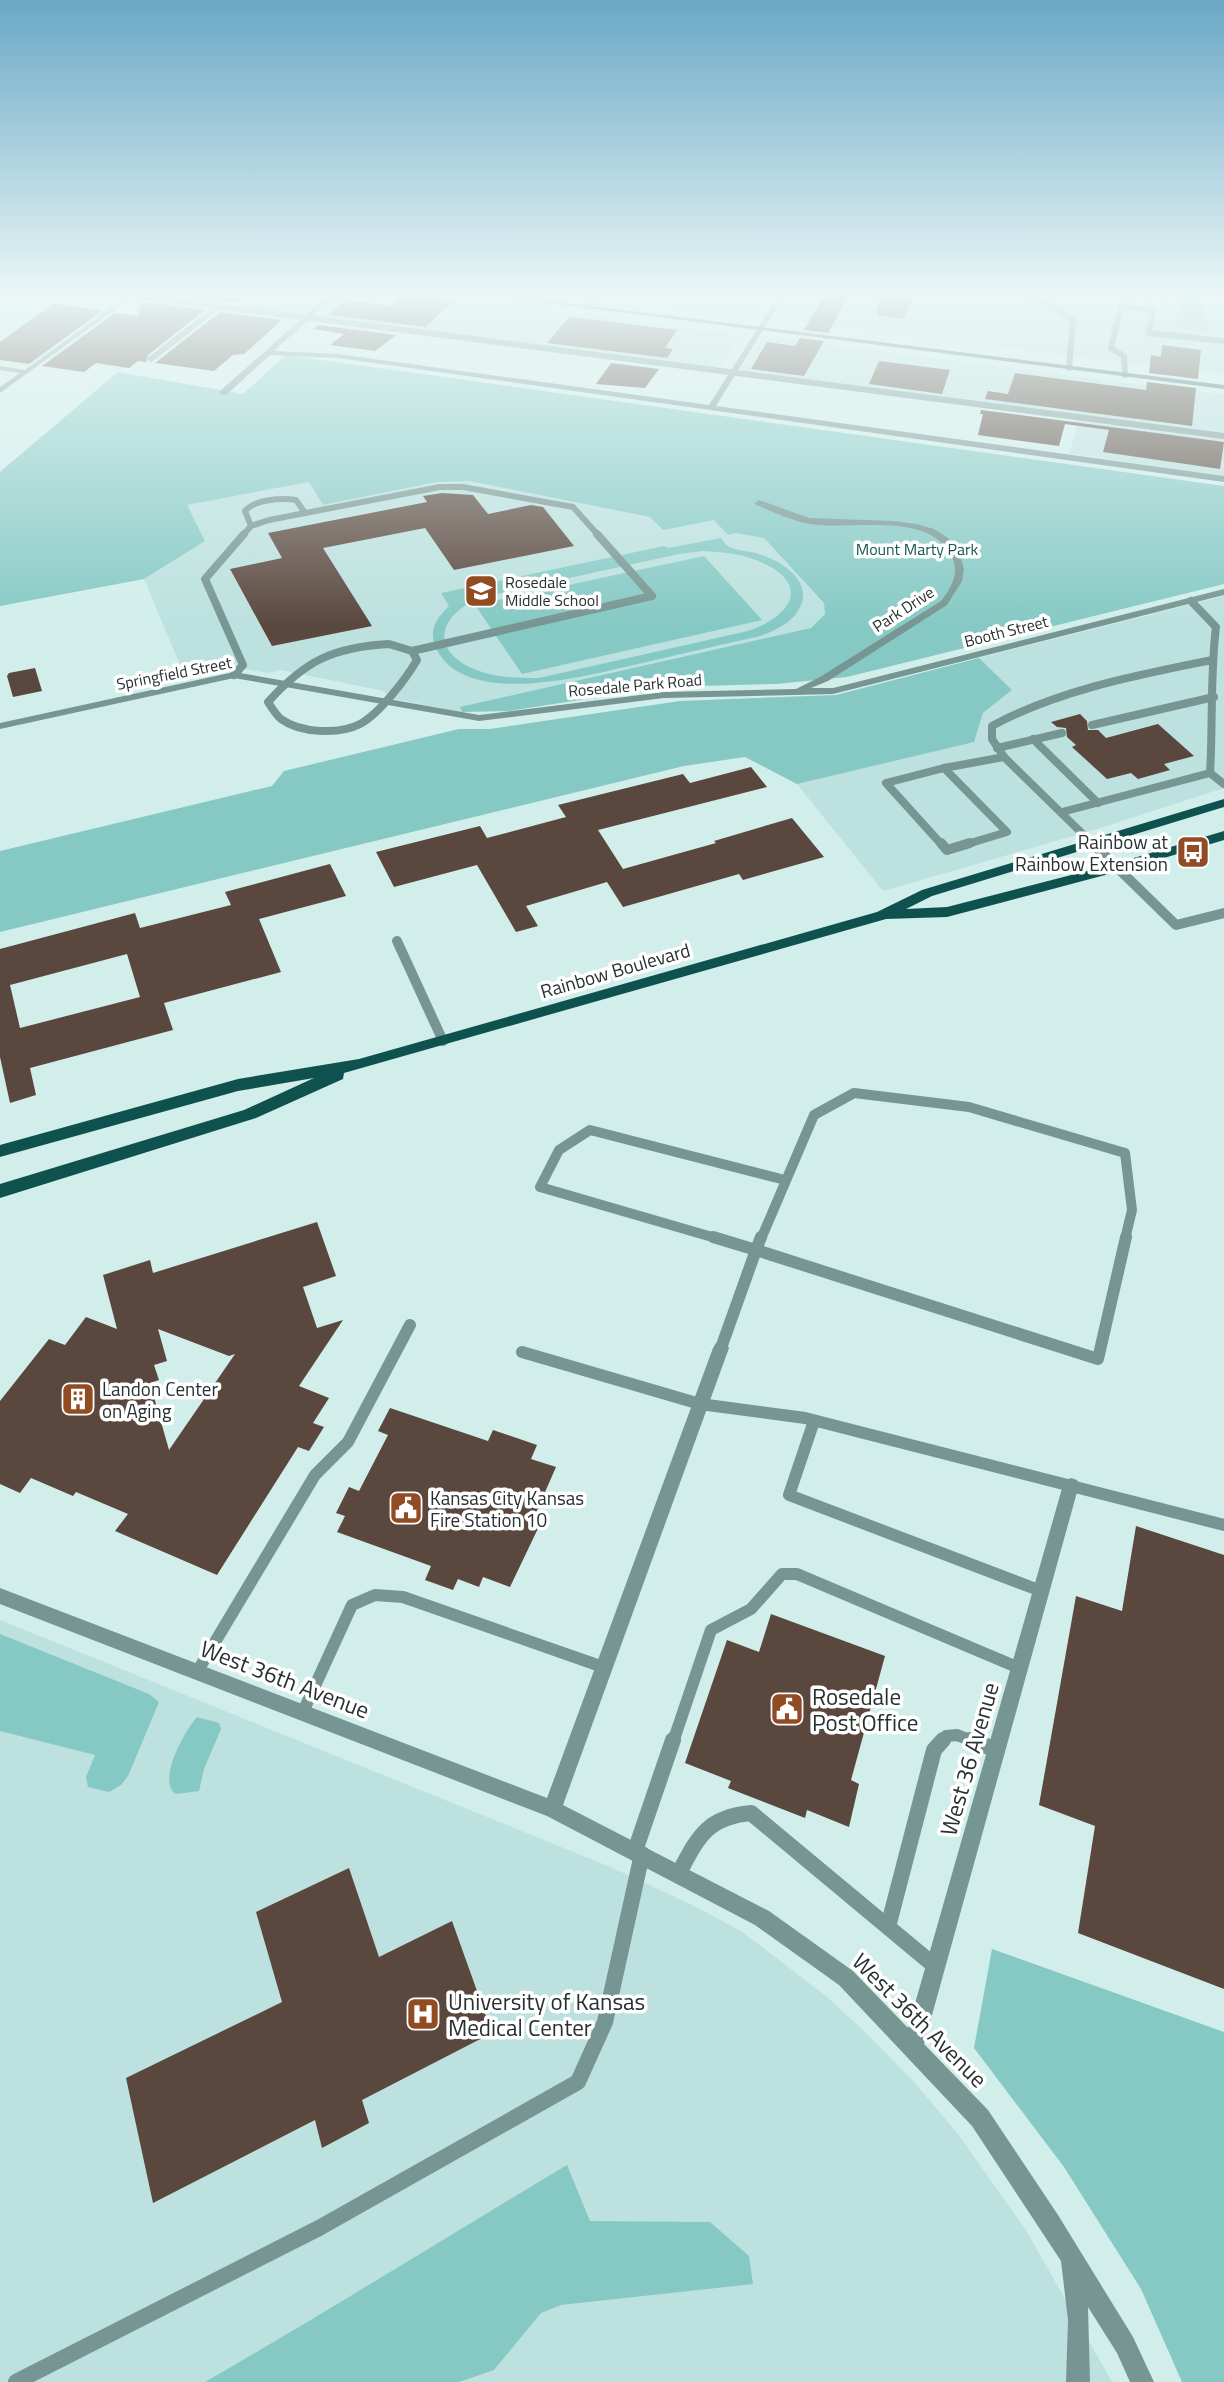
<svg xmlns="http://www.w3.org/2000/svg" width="1224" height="2382" viewBox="0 0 1224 2382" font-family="'Titillium Web',sans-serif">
  <rect width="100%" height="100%" fill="#d1eeeb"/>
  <!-- built -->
  <g fill="#bce1de">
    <path d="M 265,293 L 327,293 L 296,318 L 242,311 Z"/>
    <path d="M 344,293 L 418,293 L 741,336 L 717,372 L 313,320 Z"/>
    <path d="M 568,293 L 771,293 L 758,314 L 749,317 Z"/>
    <path d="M 793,293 L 1139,293 L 1182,298 L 1179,306 L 1209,331 L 1200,293 L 1224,293 L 1224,375 L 778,319 Z"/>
    <path d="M 768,337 L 1224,395 L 1224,477 L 1069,453 L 1079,420 L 738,374 L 763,338 Z"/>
    <path d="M 469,481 L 650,517 L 663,530 L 714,520 L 735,533 L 764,538 L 824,603 L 825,614 L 811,628 L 460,708 L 462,712 L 390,698 L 384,691 L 281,670 L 268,673 L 234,667 L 186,679 L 144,579 L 205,541 L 186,505 L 309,482 Z"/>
    <path d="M 1224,596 L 1224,788 L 1097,829 L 883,891 L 797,784 L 974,741 L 983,713 L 1012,690 L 979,658 Z"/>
    <path d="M 0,1620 L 608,1866 L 692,1905 L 741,1931 L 826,1996 L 865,2032 L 914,2082 L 958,2134 L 1026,2230 L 1112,2382 L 0,2382 Z"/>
  </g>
  <!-- green -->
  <g fill="#86c9c4" fill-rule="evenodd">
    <path d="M 1139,293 L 1200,293 L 1209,332 L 1174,327 L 1182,298 Z"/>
    <path d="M 286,355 L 1224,486 L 1224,584 L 847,677 L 776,684 L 662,687 L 509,711 L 462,712 L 460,707 L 811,628 L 825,614 L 824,603 L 764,538 L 735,533 L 728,535 L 714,520 L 663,530 L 650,517 L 469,481 L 437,482 L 323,505 L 309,482 L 187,505 L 205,541 L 144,579 L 0,606 L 0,472 L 118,372 L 243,394 Z"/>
    <path d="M 721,538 C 723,540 725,544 728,546 C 736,551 750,551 759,554 C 779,560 809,578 802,602 C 796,621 778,629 761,636 C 723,644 685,653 647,662 C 596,673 466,712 436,648 C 428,630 436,619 449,606 L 441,593 L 664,546 L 668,548 ZM 703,551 C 723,552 744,554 763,563 C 813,586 788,618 748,631 L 539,678 C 519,678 499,678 479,671 C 428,652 437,615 482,597 L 679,554 Z"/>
    <path d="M 704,556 L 762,620 L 522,674 L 475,605 Z"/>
    <path d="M 979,658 L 1012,690 L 983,713 L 974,742 L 797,784 L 745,757 L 684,766 L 0,932 L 0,851 L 272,786 L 284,771 L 459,729 L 490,729 L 680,701 L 836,695 Z"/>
    <path d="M 0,1634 L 149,1694 L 159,1702 L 128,1776 L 121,1785 L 109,1792 L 88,1787 L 86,1777 L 95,1755 L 0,1731 Z"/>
    <path d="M 197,1717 L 219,1723 L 221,1729 L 204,1769 L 199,1791 L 176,1794 C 156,1782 185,1730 197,1717 Z"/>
    <path d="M 992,1949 L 1224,2032 L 1224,2382 L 1182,2382 L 1141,2289 L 1064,2167 L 974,2048 Z"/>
    <path d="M 567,2165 L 590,2221 L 710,2222 L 749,2256 L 753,2284 L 561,2305 L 541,2313 L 494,2370 L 459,2382 L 205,2382 C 327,2312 446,2237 567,2165 Z"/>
  </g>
  <!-- building -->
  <g fill="#5a473e" fill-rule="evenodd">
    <path d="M 161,293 L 248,293 L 237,303 Z"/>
    <path d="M 880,293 L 914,293 L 904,319 L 877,315 Z"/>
    <path d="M 825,294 L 848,297 L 828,333 L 804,330 Z"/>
    <path d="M 402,295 L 452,301 L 426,327 L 329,315 L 345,300 L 391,306 Z"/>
    <path d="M 140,302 L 205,310 L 148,355 L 146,362 L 138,361 L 129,368 L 96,363 L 84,372 L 42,366 L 115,313 L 139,316 Z"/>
    <path d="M 54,303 L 102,311 L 29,364 L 0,360 L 0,342 Z"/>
    <path d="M 220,312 L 282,320 L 244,354 L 233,355 L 214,371 L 155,363 Z"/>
    <path d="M 569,317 L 677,330 L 665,348 L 673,349 L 667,358 L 547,343 Z"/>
    <path d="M 318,325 L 396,335 L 375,351 L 330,345 L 344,334 L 313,329 Z"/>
    <path d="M 800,338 L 824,341 L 804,376 L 751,369 L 767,342 L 795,346 Z"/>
    <path d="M 1162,345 L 1201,350 L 1198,379 L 1149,373 L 1151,355 L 1161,357 Z"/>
    <path d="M 879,361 L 950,370 L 942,394 L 869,384 Z"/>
    <path d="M 611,363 L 659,369 L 645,388 L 596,384 Z"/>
    <path d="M 1015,373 L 1146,390 L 1147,382 L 1196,388 L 1192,426 L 985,399 L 988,391 L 1008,394 Z"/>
    <path d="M 981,410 L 1224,442 L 1220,469 L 1103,452 L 1109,430 L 1065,424 L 1059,446 L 978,435 L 983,414 L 980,414 Z"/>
    <path d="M 442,493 L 473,495 L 488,514 L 531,505 L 543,507 L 574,546 L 454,570 L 425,528 L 323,548 L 372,626 L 272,646 L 230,569 L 282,558 L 268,533 L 427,502 L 423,496 Z"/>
    <path d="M 35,668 L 42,691 L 13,697 L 7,676 L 9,673 Z"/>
    <path d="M 1080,714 L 1087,721 L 1088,730 L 1098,730 L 1106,738 L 1158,724 L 1194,756 L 1164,764 L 1170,770 L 1138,779 L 1131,773 L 1107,779 L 1072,747 L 1076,745 L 1067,737 L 1066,728 L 1057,727 L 1051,722 Z"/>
    <path d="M 751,767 L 767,787 L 598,830 L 623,869 L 716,843 L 714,841 L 792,818 L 824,857 L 743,880 L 739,874 L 623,907 L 607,882 L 526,906 L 538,926 L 516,932 L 477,865 L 394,887 L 376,852 L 480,826 L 487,838 L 566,817 L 558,805 L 683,774 L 690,783 Z"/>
    <path d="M 330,864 L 346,896 L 259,919 L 281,972 L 164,1003 L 173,1030 L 30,1068 L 36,1095 L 10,1103 L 0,1057 L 0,949 L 135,913 L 140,928 L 231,905 L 225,892 ZM 127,954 L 140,997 L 20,1028 L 10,985 Z"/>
    <path d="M 317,1222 L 336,1276 L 303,1287 L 317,1328 L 343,1320 L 299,1386 L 329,1398 L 313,1423 L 324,1427 L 309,1451 L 298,1447 L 217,1575 L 115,1531 L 128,1514 L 76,1492 L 73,1496 L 31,1478 L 20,1493 L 0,1484 L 0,1401 L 49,1339 L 65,1345 L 86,1317 L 117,1329 L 103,1275 L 150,1260 L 153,1273 ZM 158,1329 L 229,1356 L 235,1354 L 169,1450 L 150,1383 L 159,1380 L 154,1365 L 167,1361 Z"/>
    <path d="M 390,1408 L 488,1441 L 493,1430 L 537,1445 L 531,1459 L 556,1467 L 535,1515 L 543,1518 L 510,1587 L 483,1577 L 479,1587 L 458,1579 L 453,1590 L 425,1580 L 431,1566 L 337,1532 L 345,1516 L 336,1513 L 349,1487 L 359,1491 L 388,1435 L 378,1431 Z"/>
    <path d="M 1136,1526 L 1224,1555 L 1224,1989 L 1078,1933 L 1095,1826 L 1039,1805 L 1076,1596 L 1122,1611 Z"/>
    <path d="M 771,1614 L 885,1656 L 851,1780 L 859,1784 L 849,1827 L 807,1810 L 805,1818 L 728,1788 L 731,1781 L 685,1763 L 727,1640 L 759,1652 Z"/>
    <path d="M 349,1868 L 379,1957 L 452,1921 L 492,2033 L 362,2100 L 369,2123 L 322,2148 L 315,2120 L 153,2203 L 126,2078 L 282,2002 L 256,1912 Z"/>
  </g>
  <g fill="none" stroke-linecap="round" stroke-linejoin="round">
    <!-- service-far4 -->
    <g stroke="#779592" stroke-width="6">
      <path d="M 117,293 L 1224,436"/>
      <path d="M 1020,293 L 1059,310 L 1073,321 L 1069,368"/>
      <path d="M 0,296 L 5,293"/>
      <path d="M 587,308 L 599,293"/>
      <path d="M 151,359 L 219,306"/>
      <path d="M 1125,375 L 1124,356 L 1111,348 L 1121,306 L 1153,310 L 1149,333 L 1224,341"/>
      <path d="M 251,526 L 245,511 C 255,499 282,498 296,500 L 305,513"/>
      <path d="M 242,536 L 251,526 L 269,520 L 440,487 L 463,487 L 573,507 L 599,536"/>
    </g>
    <!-- service-far3 -->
    <g stroke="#779592" stroke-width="8">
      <path d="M 1191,601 L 1216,627 C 1210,675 1213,724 1210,773"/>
      <path d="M 389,644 L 412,651 L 417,660 C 406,679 379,714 360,724 C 339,735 300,733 281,719 C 276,715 272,708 268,702 C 305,661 333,647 389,644 Z"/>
      <path d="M 412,651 L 652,596 L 597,534"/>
      <path d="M 234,675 L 243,665 L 205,579 L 244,534"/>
      <path d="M 1092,725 L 1214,697"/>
      <path d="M 1033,739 L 1098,803"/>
      <path d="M 997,748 L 1062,733"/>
      <path d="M 944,768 L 1007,832 L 964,845"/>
      <path d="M 944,768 L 1004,757"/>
      <path d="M 1210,773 L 1224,784"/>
      <path d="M 1062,812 L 1210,773"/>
      <path d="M 942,845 L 886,783 L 944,768"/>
      <path d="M 1094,845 L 1004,757 L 992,739 L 992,726 C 1058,690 1138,675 1212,660"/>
    </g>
    <!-- service-far2 -->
    <g stroke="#779592" stroke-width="10">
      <path d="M 941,843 L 947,850 L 970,843"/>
      <path d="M 1092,843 L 1176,925 L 1224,913"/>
      <path d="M 397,941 L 443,1041"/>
      <path d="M 719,1239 L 540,1187 L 559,1150 L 590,1130 L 785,1180"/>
      <path d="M 761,1239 L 814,1115 L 854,1093 L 969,1107 L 1125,1153 L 1132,1210 L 1125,1239"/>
    </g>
    <!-- service-far1 -->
    <g stroke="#779592" stroke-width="12">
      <path d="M 713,1237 L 756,1250"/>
      <path d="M 756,1250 L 1098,1359 L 1126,1237"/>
      <path d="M 756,1250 L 761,1237"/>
      <path d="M 721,1348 L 756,1250"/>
      <path d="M 522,1352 L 700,1404 L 805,1418 L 1224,1525"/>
      <path d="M 814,1421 L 789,1495 L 1041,1591"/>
      <path d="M 197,1672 L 315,1475 L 348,1442 L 410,1325"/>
      <path d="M 302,1714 L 352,1605 L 375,1595 L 403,1597 L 603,1667"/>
      <path d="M 673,1742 L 711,1630 L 751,1609 L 782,1574 L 797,1574 L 1019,1668"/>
      <path d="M 941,1742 L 946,1736 L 957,1735 L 975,1742"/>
    </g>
    <!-- service -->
    <g stroke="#779592" stroke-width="16">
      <path d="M 970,1740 L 997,1750"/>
      <path d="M 635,1851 L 673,1740"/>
      <path d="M 679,1873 C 698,1837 707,1817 751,1813 L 936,1967"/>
      <path d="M 888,1927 L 934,1750 L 943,1740"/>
      <path d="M 16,2382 L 319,2228 L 578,2082 L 605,2022 L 642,1854"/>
    </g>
    <!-- minor -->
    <g fill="#779592" fill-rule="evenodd">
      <path d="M 131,293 L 138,293 L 0,393 L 0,387 L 20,373 L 0,370 L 0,366 L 25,370 Z"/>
      <path d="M 331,293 L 338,293 L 274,351 L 338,354 L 709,405 L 780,293 L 786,293 L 716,406 L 1224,476 L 1224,482 L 338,358 L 270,355 L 226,395 L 220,395 L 220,391 Z"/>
      <path d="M 548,293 L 555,293 L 545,303 L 541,303 Z"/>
      <path d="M 759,500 L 809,518 L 893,521 L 916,524 L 934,529 L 948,538 L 960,555 L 964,569 L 962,581 L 947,605 L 828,681 L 811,688 L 833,688 L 1224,589 L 1224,595 L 833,694 L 664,698 L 479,721 L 234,678 L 0,729 L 0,723 L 234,672 L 479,715 L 664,692 L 796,689 L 820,677 L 941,601 C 951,588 960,573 952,557 C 931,512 857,529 817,525 C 796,523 776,513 756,505 L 755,503 Z"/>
      <path d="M 721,1342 L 726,1343 L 729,1348 L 563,1805 L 769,1911 L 853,1971 L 908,2028 L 1063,1485 L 1065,1480 L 1071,1478 L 1077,1480 L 1079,1485 L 924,2044 L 988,2110 L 1058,2215 L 1133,2337 L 1154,2382 L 1130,2382 L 1117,2353 L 1088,2307 L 1090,2382 L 1066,2382 L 1068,2320 L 1061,2261 L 972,2126 L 839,1985 L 755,1925 L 547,1816 L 0,1604 L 0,1588 L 547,1798 L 713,1348 L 716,1343 Z"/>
    </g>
    <!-- secondary -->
    <path fill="#406d6a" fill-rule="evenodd" d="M 469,293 L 489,293 L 1224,385 L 1224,389 Z"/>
    <!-- primary -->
    <path fill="#0e514e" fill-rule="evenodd" d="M 1224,799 L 1224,807 L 932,896 L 906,909 L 947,907 L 1114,864 L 1224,831 L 1224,840 L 1124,870 L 947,917 L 886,919 L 344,1073 L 343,1079 L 256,1118 L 0,1198 L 0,1184 L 244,1110 L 314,1078 L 238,1091 L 0,1157 L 0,1145 L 238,1079 L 359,1059 L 877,912 L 922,890 Z"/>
    <!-- rail -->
    <path stroke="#819694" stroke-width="2.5" stroke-dasharray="7 7" stroke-linecap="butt" d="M 1089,293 L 1163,302"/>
  </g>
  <!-- sky -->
  <linearGradient id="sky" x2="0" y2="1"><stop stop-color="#6aa8c6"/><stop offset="0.47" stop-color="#eaf7f6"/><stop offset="1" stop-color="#eaf7f6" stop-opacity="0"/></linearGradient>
  <rect width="1224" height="626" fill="url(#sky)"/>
  <!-- icons -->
  <defs>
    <symbol id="school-square" viewBox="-11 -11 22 22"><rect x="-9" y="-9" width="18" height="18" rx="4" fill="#914c24" stroke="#fff"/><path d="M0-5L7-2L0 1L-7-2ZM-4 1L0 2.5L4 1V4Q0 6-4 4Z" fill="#fff"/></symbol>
    <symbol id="bus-square" viewBox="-11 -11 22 22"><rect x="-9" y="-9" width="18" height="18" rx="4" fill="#914c24" stroke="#fff"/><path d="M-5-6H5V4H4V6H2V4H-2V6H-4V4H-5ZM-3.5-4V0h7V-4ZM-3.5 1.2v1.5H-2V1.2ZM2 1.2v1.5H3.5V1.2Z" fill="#fff"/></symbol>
    <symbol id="building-square" viewBox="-11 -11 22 22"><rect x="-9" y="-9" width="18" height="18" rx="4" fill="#914c24" stroke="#fff"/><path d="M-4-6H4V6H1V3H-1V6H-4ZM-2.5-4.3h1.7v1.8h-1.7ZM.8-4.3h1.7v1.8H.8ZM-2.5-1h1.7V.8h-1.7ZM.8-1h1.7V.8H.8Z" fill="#fff"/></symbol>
    <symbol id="civic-square" viewBox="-11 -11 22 22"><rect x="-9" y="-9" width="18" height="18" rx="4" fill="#914c24" stroke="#fff"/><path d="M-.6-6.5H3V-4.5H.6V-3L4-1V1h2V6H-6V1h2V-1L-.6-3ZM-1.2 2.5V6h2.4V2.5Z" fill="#fff"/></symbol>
    <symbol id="hospital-square" viewBox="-11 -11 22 22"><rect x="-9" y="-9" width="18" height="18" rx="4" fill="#914c24" stroke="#fff"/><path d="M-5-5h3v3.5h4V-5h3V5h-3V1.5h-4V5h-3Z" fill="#fff"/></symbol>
  </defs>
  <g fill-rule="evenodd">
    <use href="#school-square" x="462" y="572" width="38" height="38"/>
    <use href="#bus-square" x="1174" y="833" width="38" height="38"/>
    <use href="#building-square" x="59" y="1380" width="38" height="38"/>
    <use href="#civic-square" x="387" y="1489" width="38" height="38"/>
    <use href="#civic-square" x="768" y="1690" width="38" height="38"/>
    <use href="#hospital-square" x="404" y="1995" width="38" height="38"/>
  </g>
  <g text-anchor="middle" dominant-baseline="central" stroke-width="7" stroke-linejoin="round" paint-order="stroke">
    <!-- far-park labels -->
    <g font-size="16" fill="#175653" stroke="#fff">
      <text x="917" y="549">Mount Marty Park</text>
    </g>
    <!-- far-poi labels -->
    <g font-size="16" fill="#263130" stroke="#fff" text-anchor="start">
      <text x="505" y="582">Rosedale<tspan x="505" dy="18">Middle School</tspan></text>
    </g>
    <!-- far-street labels -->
    <g font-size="16" fill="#263130" stroke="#fff">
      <text transform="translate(903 609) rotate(-33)">Park Drive</text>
      <text transform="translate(1006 631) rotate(-14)">Booth Street</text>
      <text transform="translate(174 673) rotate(-11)">Springfield Street</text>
      <text transform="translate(635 685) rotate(-5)">Rosedale Park Road</text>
    </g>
    <!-- poi labels -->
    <g font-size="19" fill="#263130" stroke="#fff" text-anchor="start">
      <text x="1168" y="841" text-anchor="end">Rainbow at<tspan x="1168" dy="22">Rainbow Extension</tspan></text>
      <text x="102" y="1388">Landon Center<tspan x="102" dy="22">on Aging</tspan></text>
      <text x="430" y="1497">Kansas City Kansas<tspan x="430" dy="22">Fire Station 10</tspan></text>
    </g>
    <!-- street labels -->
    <g font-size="19" fill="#263130" stroke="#fff">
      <text transform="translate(615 970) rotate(-16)">Rainbow Boulevard</text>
    </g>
    <!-- near-street labels -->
    <g font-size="23" fill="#263130" stroke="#fff">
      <text transform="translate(285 1679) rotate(21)">West 36th Avenue</text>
      <text transform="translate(969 1759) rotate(-74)">West 36 Avenue</text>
      <text transform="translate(920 2020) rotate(45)">West 36th Avenue</text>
    </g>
    <!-- near-poi labels -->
    <g font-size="23" fill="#263130" stroke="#fff" text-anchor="start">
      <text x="812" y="1696">Rosedale<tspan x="812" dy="26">Post Office</tspan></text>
      <text x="448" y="2001">University of Kansas<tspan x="448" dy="26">Medical Center</tspan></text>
    </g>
  </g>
</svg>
